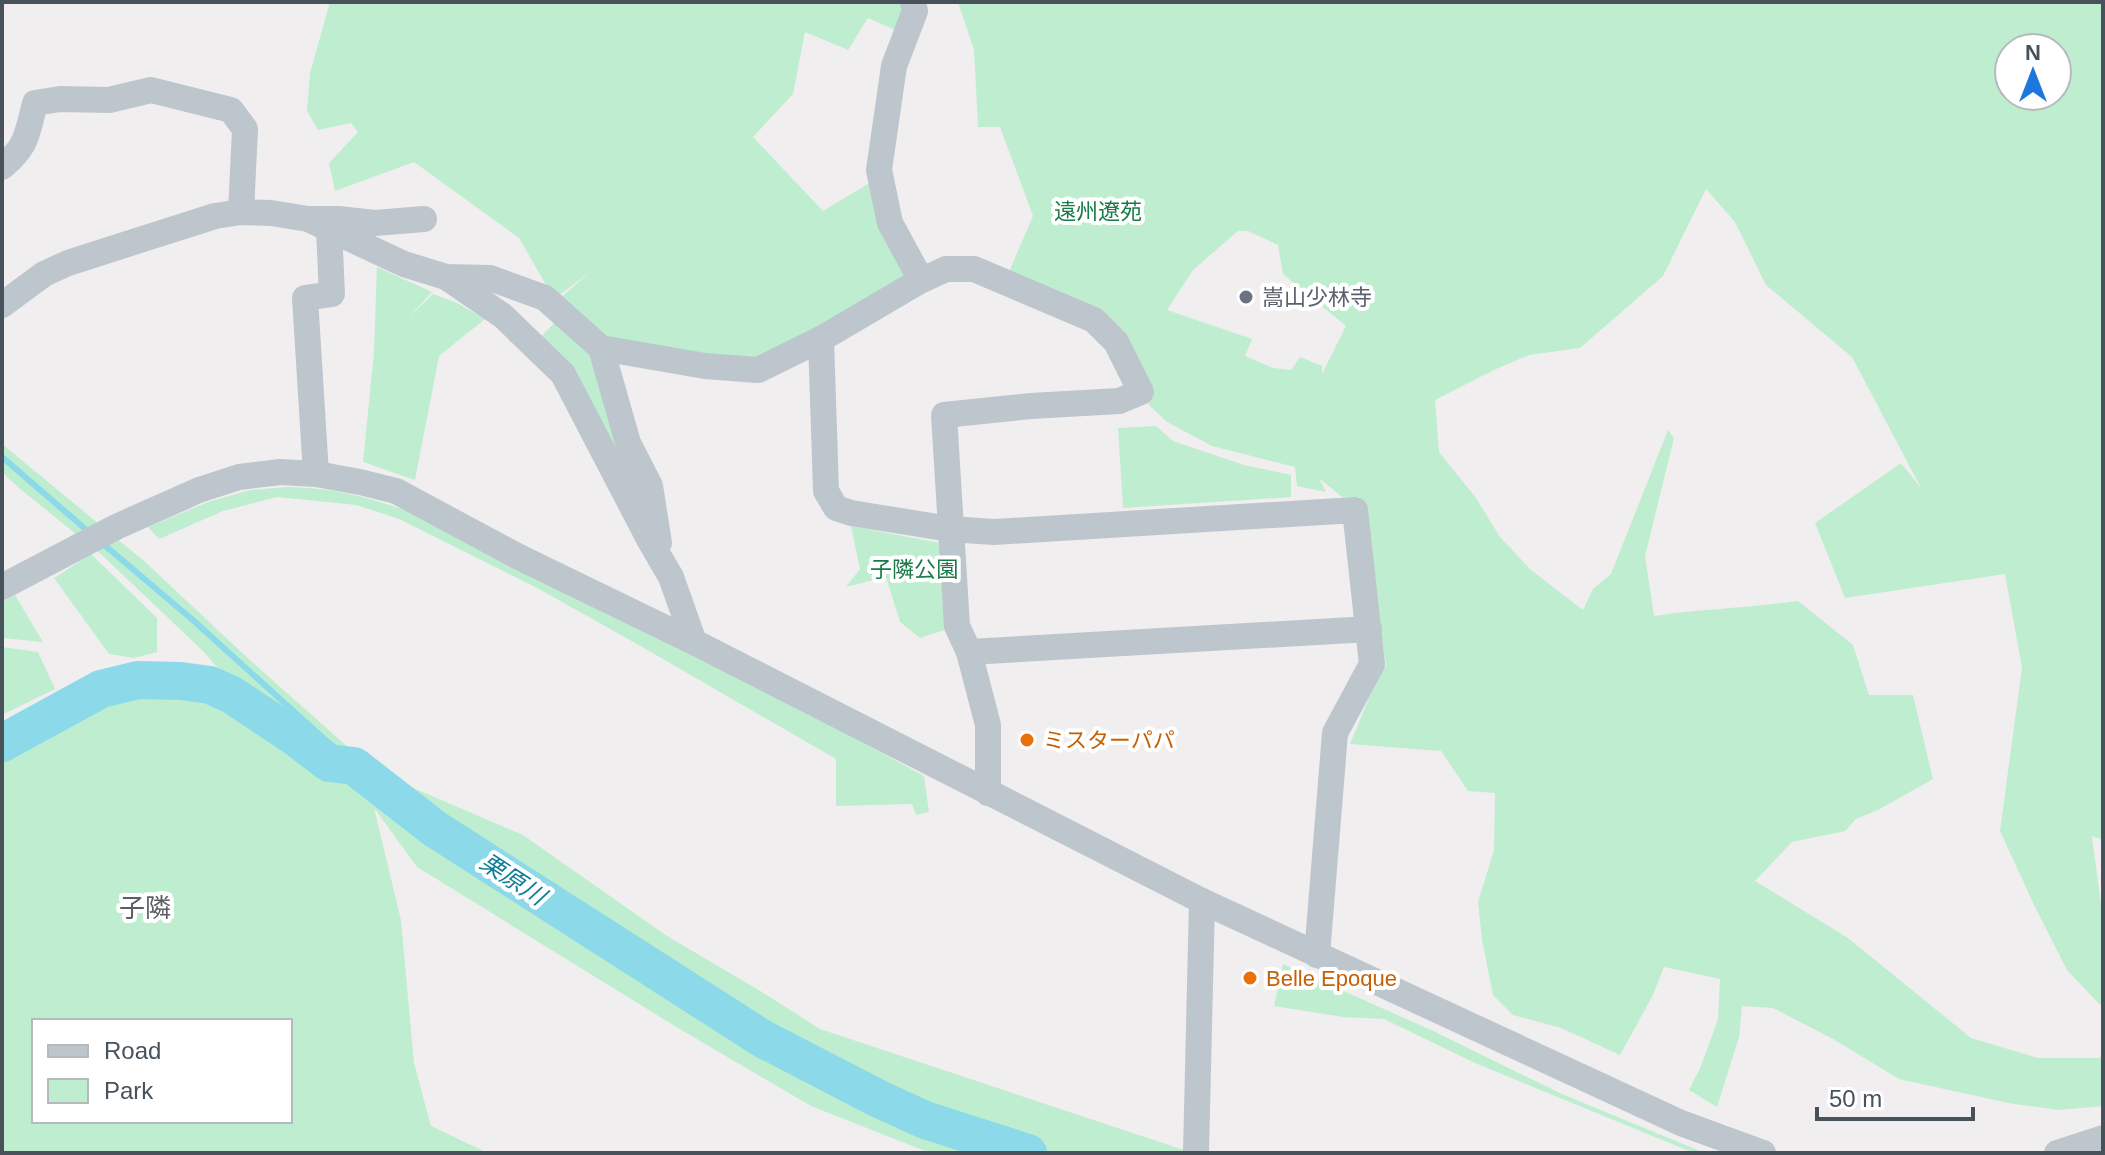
<svg xmlns="http://www.w3.org/2000/svg" width="2105" height="1155" viewBox="0 0 2105 1155" font-family="Helvetica,'Noto Sans JP',sans-serif">
  <rect width="100%" height="100%" fill="#f1eeef"/>
  <!-- green -->
  <g fill="#beeecf" fill-rule="evenodd">
    <path d="M 330,2 L 913,2 L 904,34 L 868,18 L 848,50 L 805,32 L 793,94 L 753,137 L 823,211 L 881,176 L 917,273 L 763,367 L 601,348 L 552,305 L 590,272 L 554,299 L 519,238 L 414,162 L 335,191 L 329,163 L 358,132 L 351,123 L 318,130 L 307,111 L 310,73 Z"/>
    <path d="M 958,2 L 2103,2 L 2103,840 L 2092,836 L 2103,920 L 2103,1008 L 2067,970 L 2035,907 L 2000,831 L 2022,668 L 2005,574 L 1845,598 L 1815,523 L 1901,463 L 1921,488 L 1852,357 L 1766,285 L 1735,222 L 1706,189 L 1663,276 L 1580,348 L 1529,355 L 1494,370 L 1435,400 L 1439,452 L 1476,498 L 1500,537 L 1531,570 L 1583,610 L 1593,589 L 1611,574 L 1668,430 L 1674,438 L 1645,556 L 1654,616 C 1702,609 1750,608 1798,601 L 1853,645 L 1869,695 L 1913,695 L 1933,779 L 1878,810 L 1856,819 L 1845,831 L 1792,842 L 1755,881 L 1848,938 L 1971,1038 L 2038,1058 L 2100,1058 L 2103,1049 L 2103,1106 L 2058,1110 L 2008,1103 L 1899,1079 L 1833,1039 L 1773,1008 L 1742,1006 L 1739,1037 L 1717,1107 L 1689,1090 L 1701,1066 L 1718,1019 L 1720,979 L 1664,967 L 1653,995 L 1620,1055 L 1561,1028 L 1513,1015 L 1493,995 L 1482,940 L 1478,902 L 1494,850 L 1495,793 L 1468,791 L 1441,751 L 1350,744 L 1371,693 L 1386,665 L 1360,497 L 1342,497 L 1319,478 L 1326,492 L 1297,486 L 1295,467 L 1212,446 L 1167,422 L 1149,405 L 1146,391 L 1099,323 L 1008,274 L 1033,216 L 1000,127 L 978,127 L 974,50 ZM 2009,48 L 2057,48 L 2057,96 L 2009,96 ZM 1238,231 L 1248,231 L 1278,245 L 1283,274 L 1346,326 L 1322,374 L 1322,366 L 1300,357 L 1291,370 L 1273,368 L 1245,356 L 1252,339 L 1167,310 L 1193,270 Z"/>
    <path d="M 377,267 L 432,292 L 408,318 L 433,294 L 457,303 L 485,319 L 439,356 L 415,480 L 363,462 L 374,352 Z"/>
    <path d="M 558,319 L 595,349 L 628,455 L 615,464 L 539,339 Z"/>
    <path d="M 1156,426 L 1173,441 L 1244,465 L 1291,475 L 1291,497 L 1123,508 L 1118,428 Z"/>
    <path d="M 2,444 L 144,561 L 252,662 L 376,772 L 523,835 L 667,936 L 762,992 L 820,1029 L 1193,1153 L 930,1153 L 811,1106 L 678,1028 L 417,867 L 374,808 L 401,920 L 414,1063 L 431,1126 L 488,1153 L 2,1153 L 2,759 L 38,735 L 103,702 L 143,685 L 181,687 L 208,692 L 254,724 L 295,748 L 350,788 L 291,740 L 255,696 L 215,665 L 204,652 L 103,556 L 19,488 L 2,472 ZM 34,1021 L 290,1021 L 290,1121 L 34,1121 Z"/>
    <path d="M 287,487 C 334,488 364,496 408,511 L 846,733 L 924,776 L 929,812 L 916,815 L 912,804 L 836,806 L 836,759 L 644,648 L 537,588 L 399,519 L 356,505 L 277,497 L 223,511 L 159,539 L 148,527 L 208,502 L 250,490 Z"/>
    <path d="M 851,526 L 940,543 L 948,629 L 920,638 L 900,622 L 886,577 L 846,587 L 860,569 Z"/>
    <path d="M 91,554 L 157,618 L 157,652 L 134,658 L 109,654 L 54,578 Z"/>
    <path d="M 15,595 L 43,642 L 2,638 L 2,602 Z"/>
    <path d="M 2,647 L 38,652 L 55,689 L 2,715 Z"/>
    <path d="M 1283,964 L 1431,1030 L 1562,1094 L 1705,1153 L 1694,1153 L 1475,1063 L 1384,1019 L 1343,1017 L 1274,1006 Z"/>
  </g>
  <g fill="none" stroke-linecap="round" stroke-linejoin="round">
    <!-- stream -->
    <g stroke="#8cd9e9" stroke-width="6">
      <path d="M 2,457 L 90,533"/>
      <path d="M 102,543 L 194,621 L 354,766"/>
    </g>
    <!-- river -->
    <path stroke="#8cd9e9" stroke-width="38" d="M 2,743 L 101,689 L 138,680 L 181,681 L 210,685 L 232,695 L 295,737 L 329,763 L 354,766 L 435,829 L 763,1039 L 879,1099 L 925,1120 L 1028,1153"/>
    <!-- minor -->
    <g stroke="#bdc6cd" stroke-width="26">
      <path d="M 913,2 L 915,11 L 894,66 L 879,170 L 890,223 L 921,280"/>
      <path d="M 2,167 C 28,146 27,133 35,103 L 60,99 L 109,100 L 151,90 L 231,110 L 245,129 L 241,212"/>
      <path d="M 308,219 L 404,264 L 446,277 L 490,278 L 545,298 L 601,348 L 705,366 L 758,370 L 821,339 L 918,282 L 946,269 L 974,269 L 1094,320 L 1116,342 L 1141,392 L 1119,401 L 1031,406 L 944,415 L 957,626 L 969,652 L 988,725 L 988,793"/>
      <path d="M 446,277 L 503,316 L 563,374 L 650,541 L 671,577 L 694,642"/>
      <path d="M 2,305 L 44,274 L 68,263 L 215,216 L 241,212 L 271,213 L 308,219 L 338,219 L 375,223 L 424,219"/>
      <path d="M 821,339 L 826,491 L 836,508 L 851,513 L 950,529 L 994,532 L 1355,510 L 1372,664 L 1335,733 L 1317,955"/>
      <path d="M 601,348 L 628,443 L 650,486 L 659,543"/>
      <path d="M 316,474 L 305,298 L 332,294 L 329,229"/>
      <path d="M 2,587 L 116,527 L 199,490 L 239,477 L 280,472 L 316,474 L 360,482 L 396,491 L 519,557 L 694,642 L 1202,901 L 1681,1123 L 1763,1153"/>
      <path d="M 969,652 L 1369,629"/>
      <path d="M 1196,1153 L 1202,901"/>
      <path d="M 2057,1153 L 2103,1138"/>
    </g>
  </g>
  <!-- markers -->
  <circle fill="#6b7280" stroke="#fff" stroke-width="3" cx="1246" cy="297" r="8"/>
  <g fill="#e8710a" stroke="#fff" stroke-width="3">
    <circle cx="1027" cy="740" r="8"/>
    <circle cx="1250" cy="978" r="8"/>
  </g>
  <g text-anchor="middle" dominant-baseline="central" stroke-width="8" stroke-linejoin="round" paint-order="stroke">
    <!-- park labels -->
    <g font-size="22" fill="#197b47" stroke="#fff">
      <text x="1098" y="211">遠州遼苑</text>
      <text x="914" y="569">子隣公園</text>
    </g>
    <!-- worship labels -->
    <g font-size="22" fill="#5b616d" stroke="#fff" text-anchor="start">
      <text x="1262" y="297">嵩山少林寺</text>
    </g>
    <!-- food labels -->
    <g font-size="22" fill="#c56008" stroke="#fff" text-anchor="start">
      <text x="1043" y="740">ミスターパパ</text>
      <text x="1266" y="978">Belle Epoque</text>
    </g>
    <!-- water labels -->
    <g font-size="24" font-style="italic" fill="#107f96" stroke="#fff">
      <text transform="translate(513 879) rotate(33)">栗原川</text>
    </g>
    <!-- quarter labels -->
    <g font-size="26" fill="#5b5f63" stroke="#fff">
      <text x="145" y="908">子隣</text>
    </g>
  </g>
  <!-- border -->
  <rect width="2105" height="1155" fill="none" stroke="#47525b" stroke-width="8"/>
  <!-- legend -->
  <rect x="32" y="1019" width="260" height="104" fill="#ffffff" stroke="#b5babd" stroke-width="2"/>
  <rect x="48" y="1045" width="40" height="12" fill="#bdc6cd" stroke="#b5babd" stroke-width="2"/>
  <text x="104" y="1059" font-size="24" fill="#47525b">Road</text>
  <rect x="48" y="1079" width="40" height="24" fill="#beeecf" stroke="#b5babd" stroke-width="2"/>
  <text x="104" y="1099" font-size="24" fill="#47525b">Park</text>
  <!-- north arrow -->
  <g transform="translate(2033 72)"><circle r="38" fill="#ffffff" stroke="#b5babd" stroke-width="2"/>
  <path d="M0-6L14 30L0 20L-14 30Z" fill="#1e77dc"/>
  <text y="-12" font-size="22" font-weight="bold" text-anchor="middle" fill="#47525b">N</text>
  </g>
  <!-- scale -->
  <path d="M1817 1107v12h156v-12" fill="none" stroke="#47525b" stroke-width="4"/>
  <text x="1829" y="1107" font-size="24" fill="#47525b" stroke="#ffffff" stroke-width="6" paint-order="stroke">50 m</text>
</svg>
